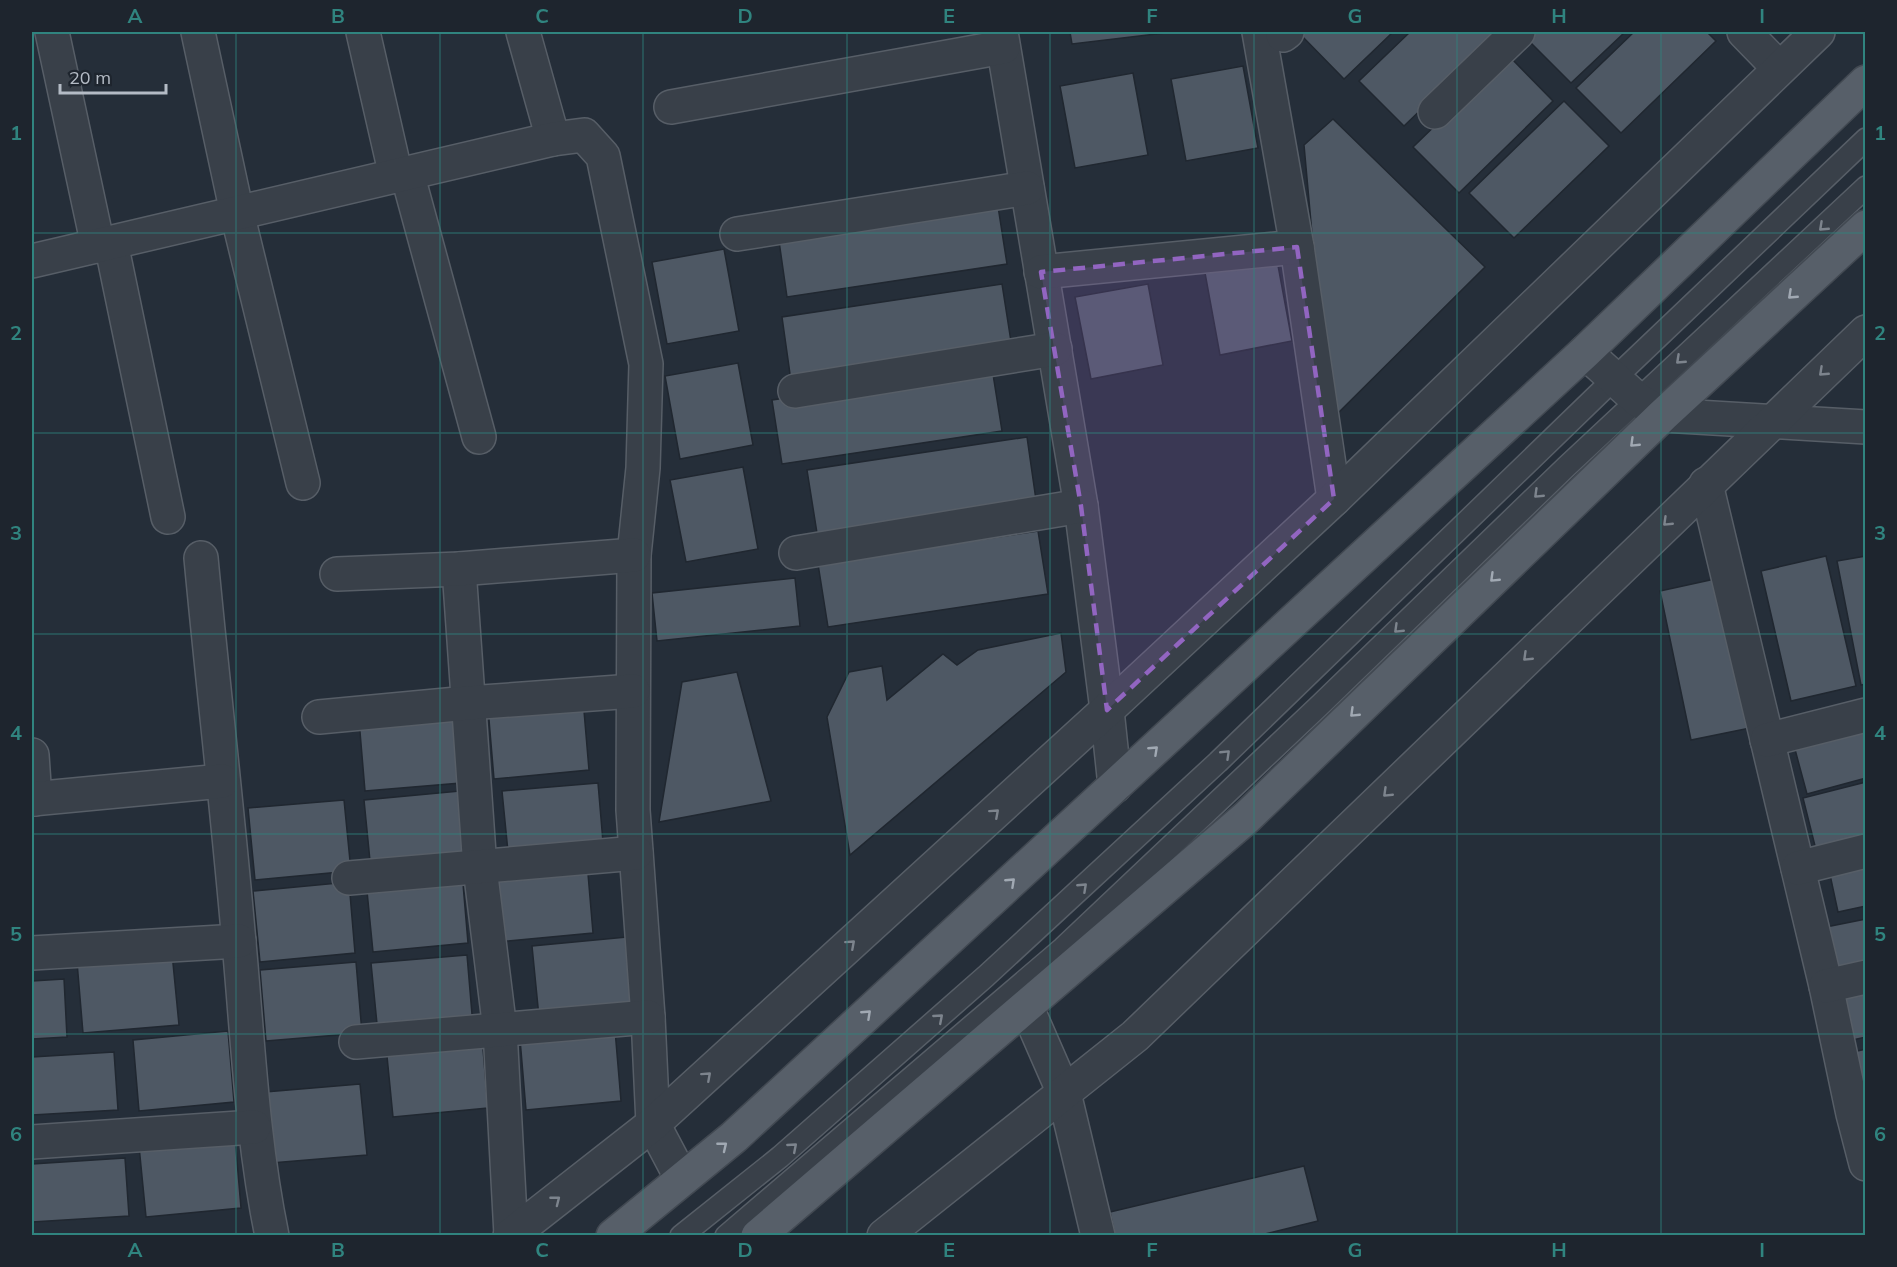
<svg xmlns="http://www.w3.org/2000/svg" width="1897" height="1267" viewBox="0 0 1897 1267" font-family="Mulish,sans-serif">
  <rect width="100%" height="100%" fill="#252e39"/>
  <!-- building -->
  <g fill="#4e5864" stroke="#202730" stroke-width="1.5">
    <path d="M 1070,32 L 1173,32 L 1072,44 Z"/>
    <path d="M 1300,32 L 1393,32 L 1344,79 L 1299,33 Z"/>
    <path d="M 1410,32 L 1497,32 L 1499,34 L 1404,126 L 1359,81 Z"/>
    <path d="M 1533,32 L 1625,32 L 1571,83 L 1526,38 Z"/>
    <path d="M 1634,32 L 1707,32 L 1716,41 L 1621,133 L 1576,88 Z"/>
    <path d="M 1508,55 L 1553,101 L 1459,193 L 1413,147 Z"/>
    <path d="M 1243,66 L 1258,148 L 1186,161 L 1171,79 Z"/>
    <path d="M 1133,73 L 1148,155 L 1075,168 L 1060,86 Z"/>
    <path d="M 1564,101 L 1609,146 L 1514,238 L 1469,193 Z"/>
    <path d="M 1333,119 L 1485,267 L 1329,422 L 1304,145 Z"/>
    <path d="M 997,200 L 1007,264 L 787,297 L 778,234 Z"/>
    <path d="M 724,249 L 739,331 L 667,344 L 652,262 Z"/>
    <path d="M 1277,260 L 1292,341 L 1220,355 L 1205,273 Z"/>
    <path d="M 1002,284 L 1012,348 L 791,381 L 782,317 Z"/>
    <path d="M 1148,284 L 1163,365 L 1091,379 L 1075,297 Z"/>
    <path d="M 738,363 L 753,445 L 680,459 L 665,376 Z"/>
    <path d="M 992,368 L 1002,431 L 782,464 L 772,400 Z"/>
    <path d="M 1027,437 L 1036,500 L 817,533 L 807,470 Z"/>
    <path d="M 743,467 L 758,549 L 686,562 L 670,480 Z"/>
    <path d="M 1038,531 L 1048,594 L 828,627 L 818,564 Z"/>
    <path d="M 1826,556 L 1856,686 L 1791,701 L 1761,571 Z"/>
    <path d="M 1866,556 L 1866,684 L 1861,685 L 1837,561 Z"/>
    <path d="M 1724,577 L 1755,727 L 1691,740 L 1660,591 Z"/>
    <path d="M 795,578 L 800,626 L 657,641 L 652,593 Z"/>
    <path d="M 1061,633 L 1066,672 L 850,855 L 827,717 L 849,672 L 882,666 L 887,700 L 943,654 L 957,665 L 978,650 Z"/>
    <path d="M 737,672 L 771,801 L 659,822 L 682,682 Z"/>
    <path d="M 583,699 L 589,770 L 494,779 L 488,708 Z"/>
    <path d="M 454,712 L 461,783 L 365,791 L 359,720 Z"/>
    <path d="M 1866,722 L 1866,778 L 1807,794 L 1793,742 Z"/>
    <path d="M 1866,782 L 1866,838 L 1816,850 L 1803,798 Z"/>
    <path d="M 598,783 L 604,854 L 509,862 L 502,791 Z"/>
    <path d="M 460,791 L 467,862 L 371,871 L 364,800 Z"/>
    <path d="M 344,800 L 351,871 L 255,880 L 248,808 Z"/>
    <path d="M 587,862 L 593,933 L 498,942 L 491,871 Z"/>
    <path d="M 1866,863 L 1866,906 L 1838,912 L 1829,870 Z"/>
    <path d="M 462,872 L 468,943 L 373,952 L 366,881 Z"/>
    <path d="M 349,882 L 355,953 L 260,962 L 253,891 Z"/>
    <path d="M 1866,919 L 1866,962 L 1830,969 L 1821,928 Z"/>
    <path d="M 627,937 L 634,1008 L 539,1017 L 532,946 Z"/>
    <path d="M 172,953 L 179,1025 L 83,1033 L 77,962 Z"/>
    <path d="M 467,955 L 473,1026 L 378,1034 L 371,963 Z"/>
    <path d="M 356,962 L 362,1033 L 266,1041 L 260,970 Z"/>
    <path d="M 64,979 L 67,1037 L 32,1039 L 32,981 Z"/>
    <path d="M 1866,994 L 1866,1037 L 1848,1041 L 1839,999 Z"/>
    <path d="M 615,1030 L 621,1101 L 526,1110 L 520,1039 Z"/>
    <path d="M 228,1031 L 234,1102 L 139,1111 L 133,1040 Z"/>
    <path d="M 482,1037 L 488,1108 L 393,1117 L 386,1046 Z"/>
    <path d="M 1866,1049 L 1866,1093 L 1849,1053 Z"/>
    <path d="M 114,1052 L 118,1110 L 32,1115 L 32,1057 Z"/>
    <path d="M 360,1084 L 367,1155 L 271,1163 L 265,1092 Z"/>
    <path d="M 235,1137 L 241,1208 L 146,1217 L 139,1146 Z"/>
    <path d="M 125,1158 L 129,1216 L 32,1222 L 32,1164 Z"/>
    <path d="M 1304,1166 L 1318,1221 L 1257,1236 L 1115,1236 L 1110,1212 Z"/>
  </g>
  <g fill="none" stroke-linecap="round" stroke-linejoin="round">
    <defs>
      <g id="service">
        <path d="M 681,1236 L 780,1157 L 986,976 L 1218,762 L 1615,378 L 1866,139"/>
        <path d="M 726,1236 L 1063,948 L 1320,705 L 1566,467 L 1866,187"/>
      </g>
      <g id="minor">
        <path d="M 52,32 L 98,246"/>
        <path d="M 198,32 L 237,213 L 303,483"/>
        <path d="M 363,32 L 396,176"/>
        <path d="M 523,32 L 553,139"/>
        <path d="M 1001,32 L 1081,506 L 1107,710 L 1115,786"/>
        <path d="M 1259,32 L 1297,247 L 1334,499"/>
        <path d="M 1744,32 L 1779,68"/>
        <path d="M 1283,35 L 1287,32"/>
        <path d="M 671,107 L 1003,47"/>
        <path d="M 1435,112 L 1518,32"/>
        <path d="M 407,173 L 479,437"/>
        <path d="M 737,234 L 1027,188"/>
        <path d="M 111,243 L 168,517"/>
        <path d="M 32,261 L 553,139 L 584,135 L 603,156 L 646,364 L 643,468 L 634,555 L 633,810 L 648,1017 L 653,1124 L 682,1179"/>
        <path d="M 1041,272 L 1297,247"/>
        <path d="M 795,391 L 1055,349"/>
        <path d="M 1706,484 L 1826,986 L 1853,1114 L 1866,1164"/>
        <path d="M 796,553 L 1081,506"/>
        <path d="M 201,558 C 213,686 228,814 239,943 C 248,1041 252,1139 272,1236"/>
        <path d="M 459,569 L 480,868 L 500,1030 L 511,1235"/>
        <path d="M 337,574 L 459,569 L 634,555"/>
        <path d="M 319,717 L 468,703 L 633,691"/>
        <path d="M 1767,740 L 1866,715"/>
        <path d="M 32,755 L 35,799"/>
        <path d="M 32,799 L 222,781"/>
        <path d="M 1798,868 L 1866,851"/>
        <path d="M 349,878 L 636,853"/>
        <path d="M 32,953 L 239,941"/>
        <path d="M 1826,986 L 1866,977"/>
        <path d="M 1026,1006 L 1064,1093 L 1098,1236"/>
        <path d="M 356,1042 L 648,1017"/>
        <path d="M 32,1142 L 254,1127"/>
      </g>
      <g id="tertiary">
        <path d="M 1585,352 L 1638,400 L 1663,415 L 1866,427"/>
        <path d="M 510,1236 L 653,1124 L 1107,710 L 1334,499 L 1818,32"/>
        <path d="M 884,1236 L 1135,1036 L 1866,332"/>
      </g>
      <g id="primary">
        <path d="M 613,1236 L 734,1137 L 1585,352 L 1866,82"/>
        <path d="M 758,1236 L 1247,817 L 1663,415 L 1866,227"/>
      </g>
    </defs>
    <!-- service casing -->
    <use href="#service" stroke="#575e67" stroke-width="24"/>
    <!-- minor casing -->
    <use href="#minor" stroke="#575e67" stroke-width="36"/>
    <!-- tertiary casing -->
    <use href="#tertiary" stroke="#575e67" stroke-width="36"/>
    <!-- primary casing -->
    <use href="#primary" stroke="#424952" stroke-width="36"/>
    <!-- service -->
    <use href="#service" stroke="#394049" stroke-width="21"/>
    <!-- minor -->
    <use href="#minor" stroke="#394049" stroke-width="33"/>
    <!-- tertiary -->
    <use href="#tertiary" stroke="#394049" stroke-width="33"/>
    <!-- primary -->
    <use href="#primary" stroke="#575f69" stroke-width="33"/>
  </g>
  <!-- one-way arrows -->
  <defs><path id="oneway-chevron" d="M-2-3.5L2.5 0L-2 3.5" fill="none" stroke-width="1.6" stroke-linecap="round" stroke-linejoin="round" transform="scale(1.5)"/></defs>
  <g stroke="#7d848d">
    <use href="#oneway-chevron" transform="translate(1823 227) rotate(137)"/>
    <use href="#oneway-chevron" transform="translate(1680 360) rotate(137)"/>
    <use href="#oneway-chevron" transform="translate(1823 372) rotate(137)"/>
    <use href="#oneway-chevron" transform="translate(1538 494) rotate(136)"/>
    <use href="#oneway-chevron" transform="translate(1667 522) rotate(136)"/>
    <use href="#oneway-chevron" transform="translate(1398 629) rotate(136)"/>
    <use href="#oneway-chevron" transform="translate(1527 657) rotate(136)"/>
    <use href="#oneway-chevron" transform="translate(1226 754) rotate(-44)"/>
    <use href="#oneway-chevron" transform="translate(1387 793) rotate(136)"/>
    <use href="#oneway-chevron" transform="translate(995 813) rotate(-42)"/>
    <use href="#oneway-chevron" transform="translate(1083 887) rotate(-43)"/>
    <use href="#oneway-chevron" transform="translate(851 944) rotate(-42)"/>
    <use href="#oneway-chevron" transform="translate(939 1018) rotate(-41)"/>
    <use href="#oneway-chevron" transform="translate(707 1076) rotate(-42)"/>
    <use href="#oneway-chevron" transform="translate(793 1147) rotate(-41)"/>
    <use href="#oneway-chevron" transform="translate(556 1200) rotate(-38)"/>
  </g>
  <g stroke="#a1a9b3">
    <use href="#oneway-chevron" transform="translate(1792 295) rotate(137)"/>
    <use href="#oneway-chevron" transform="translate(1634 443) rotate(136)"/>
    <use href="#oneway-chevron" transform="translate(1494 578) rotate(136)"/>
    <use href="#oneway-chevron" transform="translate(1354 713) rotate(136)"/>
    <use href="#oneway-chevron" transform="translate(1154 750) rotate(-43)"/>
    <use href="#oneway-chevron" transform="translate(1011 882) rotate(-43)"/>
    <use href="#oneway-chevron" transform="translate(867 1014) rotate(-43)"/>
    <use href="#oneway-chevron" transform="translate(723 1146) rotate(-39)"/>
  </g>
  <!-- marked area -->
  <path fill="#9265c1" fill-opacity="0.2" stroke="#9265c1" stroke-width="4.5" stroke-dasharray="12 8" stroke-linejoin="round" d="M 1297,247 L 1334,499 L 1107,710 L 1081,506 L 1041,272 Z"/>
  <!-- grid -->
  <path fill="none" stroke="#30847f" stroke-width="1.5" stroke-opacity="0.55" d="M 236,32 L 236,1236M 440,32 L 440,1236M 643,32 L 643,1236M 847,32 L 847,1236M 1050,32 L 1050,1236M 1254,32 L 1254,1236M 1457,32 L 1457,1236M 1661,32 L 1661,1236M 32,233 L 1866,233M 32,433 L 1866,433M 32,634 L 1866,634M 32,834 L 1866,834M 32,1034 L 1866,1034"/>
  <!-- border -->
  <rect width="1897" height="1267" fill="none" stroke="#1e252e" stroke-width="66"/>
  <!-- scale -->
  <path d="M60 84v9h106v-9" fill="none" stroke="#b4bbc5" stroke-width="3"/>
  <text x="69" y="84" font-size="18" fill="#b4bbc5" stroke="#1e252e" stroke-width="4.5" paint-order="stroke">20 m</text>
  <rect x="33" y="33" width="1831" height="1201" fill="none" stroke="#30847f" stroke-width="2"/>
  <g font-size="20" text-anchor="middle" font-weight="bold" fill="#30847f">
    <text x="135" y="23">A</text>
    <text x="338" y="23">B</text>
    <text x="542" y="23">C</text>
    <text x="745" y="23">D</text>
    <text x="949" y="23">E</text>
    <text x="1152" y="23">F</text>
    <text x="1355" y="23">G</text>
    <text x="1559" y="23">H</text>
    <text x="1762" y="23">I</text>
    <text x="16" y="140">1</text>
    <text x="1880" y="140">1</text>
    <text x="16" y="340">2</text>
    <text x="1880" y="340">2</text>
    <text x="16" y="540">3</text>
    <text x="1880" y="540">3</text>
    <text x="16" y="740">4</text>
    <text x="1880" y="740">4</text>
    <text x="16" y="941">5</text>
    <text x="1880" y="941">5</text>
    <text x="16" y="1141">6</text>
    <text x="1880" y="1141">6</text>
    <text x="135" y="1257">A</text>
    <text x="338" y="1257">B</text>
    <text x="542" y="1257">C</text>
    <text x="745" y="1257">D</text>
    <text x="949" y="1257">E</text>
    <text x="1152" y="1257">F</text>
    <text x="1355" y="1257">G</text>
    <text x="1559" y="1257">H</text>
    <text x="1762" y="1257">I</text>
  </g>
</svg>
